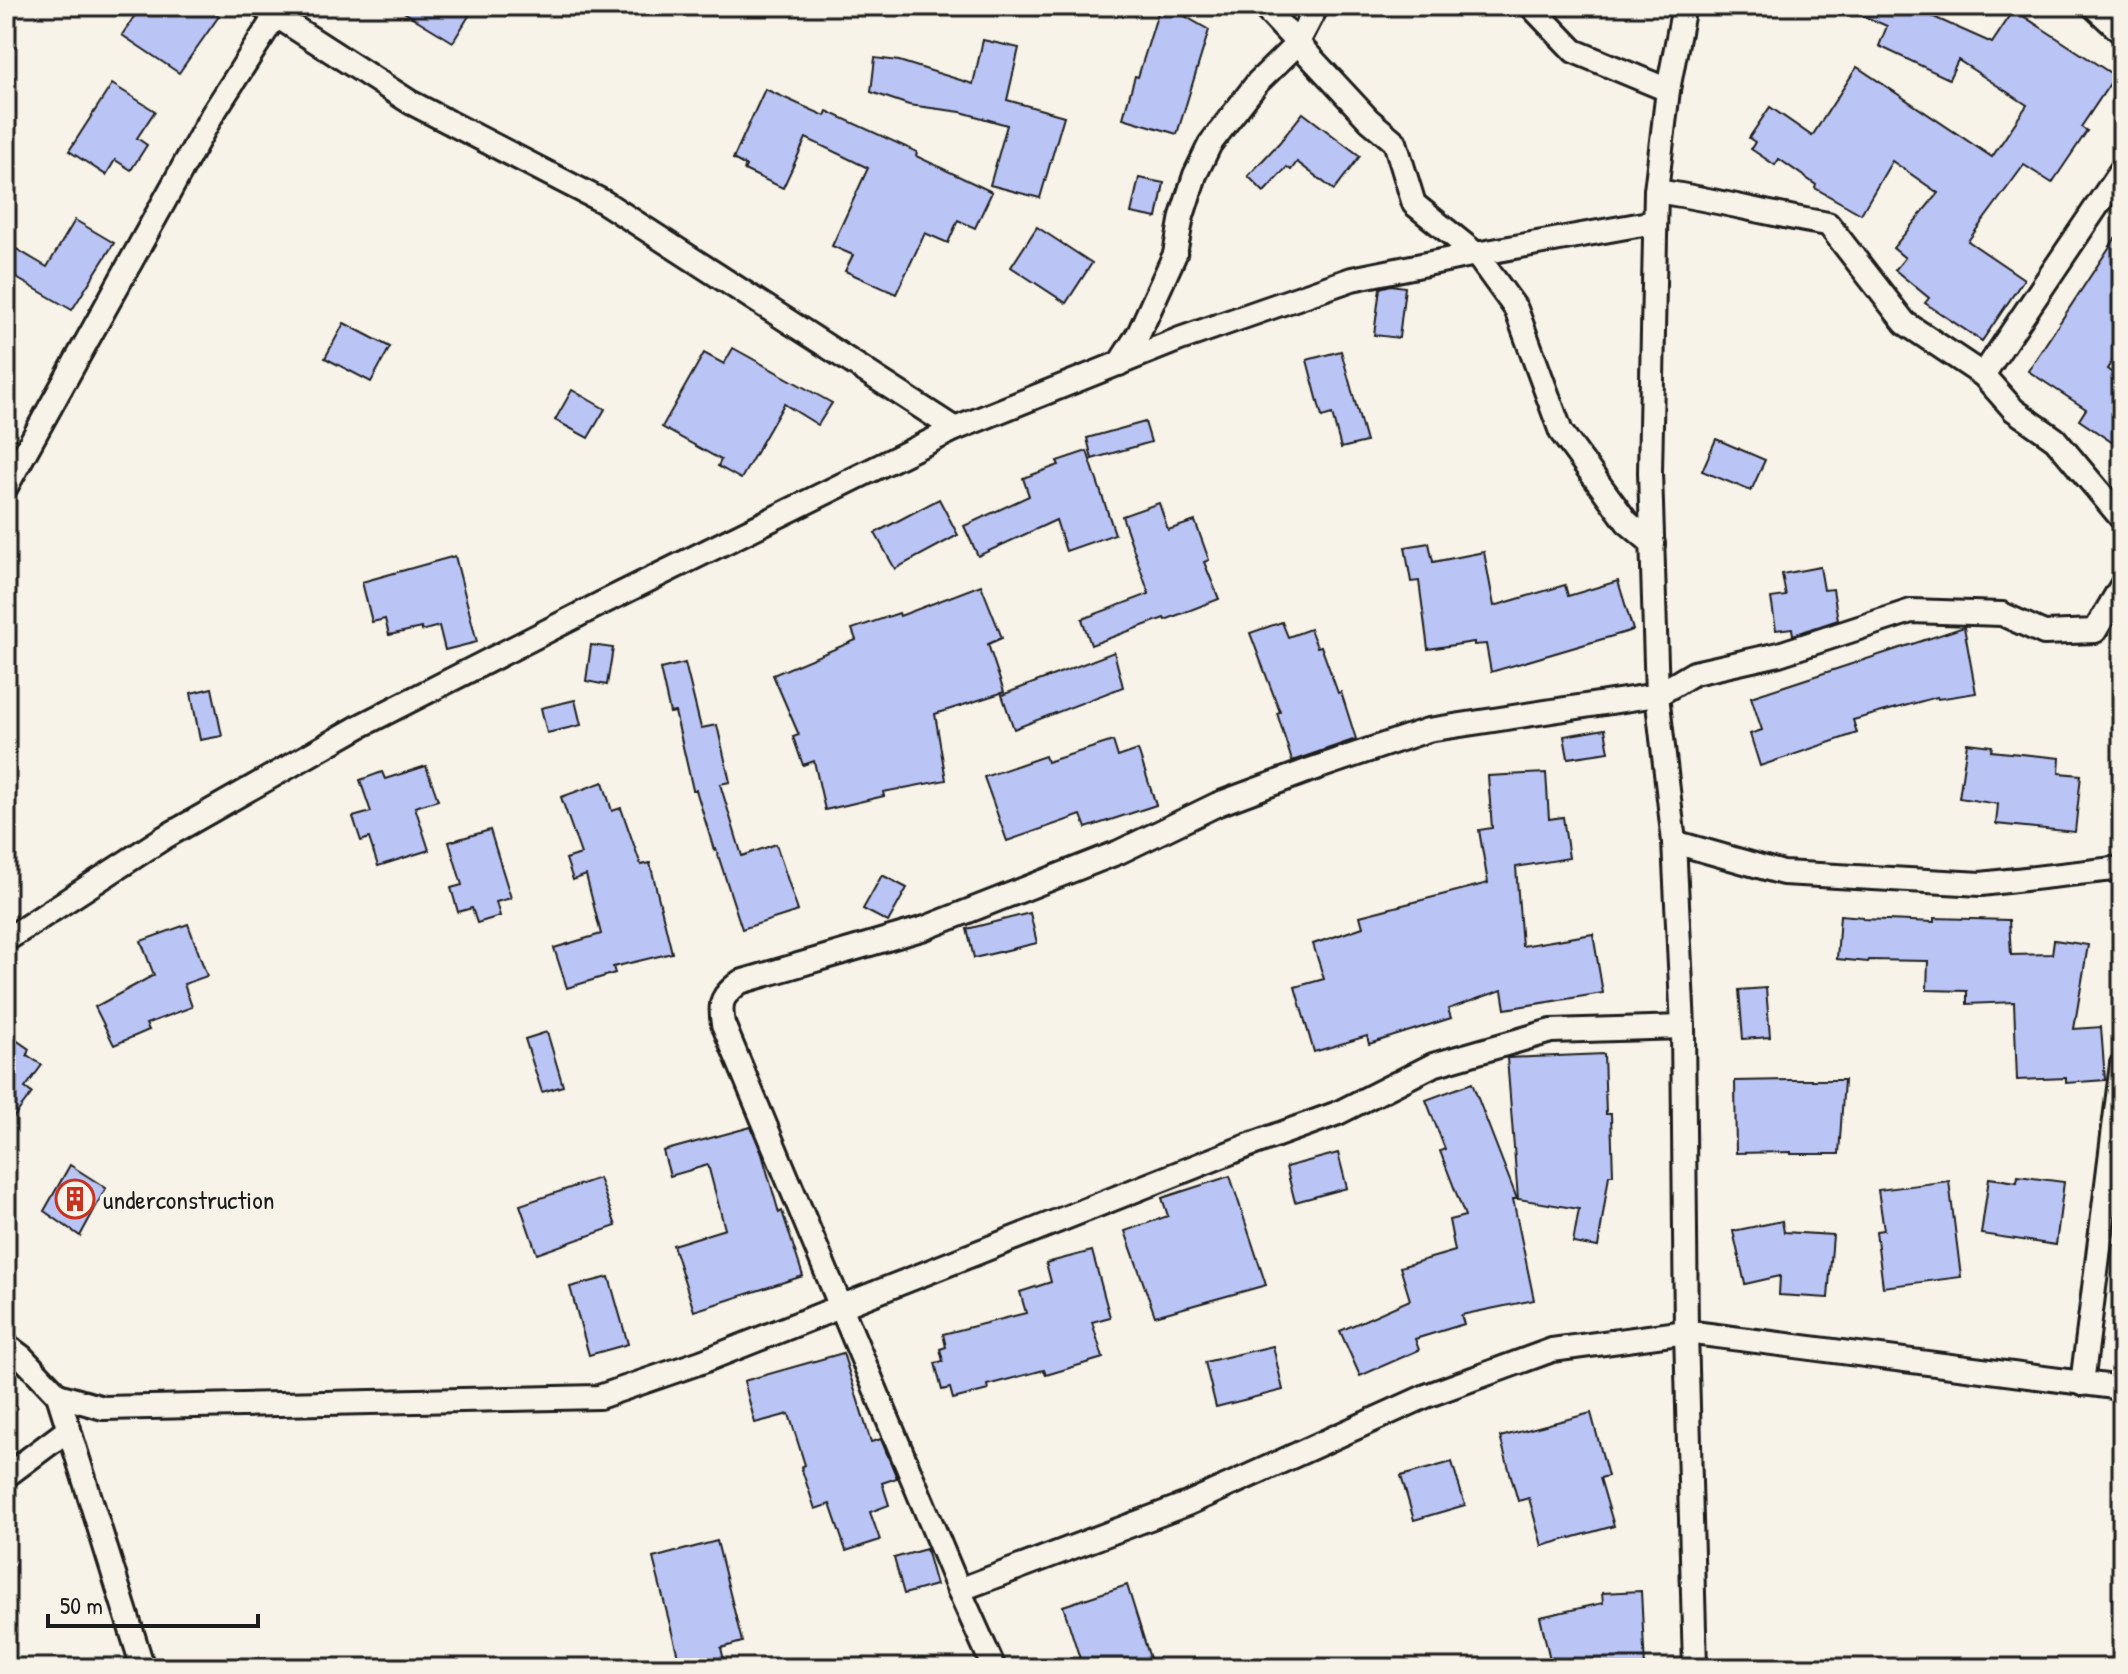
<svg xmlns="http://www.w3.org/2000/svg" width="2128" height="1674" viewBox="0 0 2128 1674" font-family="'Patrick Hand',sans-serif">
  <rect width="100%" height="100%" fill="#f7f3e8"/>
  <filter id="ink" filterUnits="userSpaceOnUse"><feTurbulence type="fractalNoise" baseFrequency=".0125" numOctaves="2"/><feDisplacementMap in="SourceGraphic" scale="16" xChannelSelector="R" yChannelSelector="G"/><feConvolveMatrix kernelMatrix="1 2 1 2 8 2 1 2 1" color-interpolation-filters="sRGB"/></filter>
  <g filter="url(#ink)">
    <!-- building -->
    <g fill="#bac5f6" stroke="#1c1c1c" stroke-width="2">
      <path d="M 141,6 L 204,6 L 219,16 L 179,73 L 122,35 Z"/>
      <path d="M 394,6 L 475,6 L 453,42 Z"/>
      <path d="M 1160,6 L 1167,6 L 1209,30 L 1177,134 L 1123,118 L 1135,76 L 1138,77 Z"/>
      <path d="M 1840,6 L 1909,6 L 1992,43 L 2014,10 L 2115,76 L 2081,127 L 2087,131 L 2052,183 L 2024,165 L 1968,241 L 2024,279 L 1982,341 L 1925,303 L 1929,298 L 1895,270 L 1905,258 L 1893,248 L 1938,193 L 1892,161 L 1861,214 L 1815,188 L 1816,185 L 1779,159 L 1775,165 L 1751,149 L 1755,142 L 1749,138 L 1770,107 L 1812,136 L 1857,67 L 1992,157 L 2027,105 L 1958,60 L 1949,79 L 1879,46 L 1887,26 Z"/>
      <path d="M 983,40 L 1019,48 L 1007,100 L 1064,116 L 1040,198 L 990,185 L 1007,125 L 961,112 L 909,105 L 871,92 L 875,58 L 899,61 L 973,84 Z"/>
      <path d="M 112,84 L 155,111 L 137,138 L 147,145 L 131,170 L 115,160 L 106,175 L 69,151 Z"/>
      <path d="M 765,89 L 825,116 L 827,111 L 917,152 L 916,156 L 992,192 L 975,228 L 958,220 L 948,243 L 925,233 L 896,294 L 845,271 L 853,255 L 832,246 L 868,168 L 806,138 L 783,188 L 744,170 L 746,166 L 733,159 Z"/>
      <path d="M 1303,113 L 1360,156 L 1334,190 L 1297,162 L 1291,170 L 1287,167 L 1264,192 L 1248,176 L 1279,143 Z"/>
      <path d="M 1139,178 L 1164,183 L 1157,218 L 1131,213 Z"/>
      <path d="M 75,220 L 114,243 L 72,310 L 6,272 L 6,243 L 47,267 Z"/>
      <path d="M 1037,227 L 1092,263 L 1066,303 L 1011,267 Z"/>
      <path d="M 2122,228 L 2122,346 L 2107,369 L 2122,380 L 2122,449 L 2079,420 L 2086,409 L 2028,371 Z"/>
      <path d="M 1391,285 L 1405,287 L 1399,338 L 1374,335 L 1380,288 Z"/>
      <path d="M 344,323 L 390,347 L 371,382 L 325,358 Z"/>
      <path d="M 733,348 L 832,403 L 818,425 L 784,404 L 741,479 L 718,466 L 721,460 L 662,427 L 704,353 L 724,364 Z"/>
      <path d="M 1341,351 L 1366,442 L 1341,448 L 1332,414 L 1322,417 L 1307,360 Z"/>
      <path d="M 572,390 L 605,409 L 588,438 L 555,420 Z"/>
      <path d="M 1145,422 L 1151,442 L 1092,459 L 1087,438 Z"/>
      <path d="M 1716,439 L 1765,460 L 1751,491 L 1702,471 Z"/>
      <path d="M 1087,451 L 1115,534 L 1066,551 L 1056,520 L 978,556 L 964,526 L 1029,496 L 1023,478 L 1059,465 L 1057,461 Z"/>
      <path d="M 939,499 L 958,535 L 895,569 L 875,533 Z"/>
      <path d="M 1159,503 L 1168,530 L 1195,521 L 1209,560 L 1204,562 L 1219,599 L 1165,620 L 1164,618 L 1091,645 L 1082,619 L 1149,594 L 1122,516 Z"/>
      <path d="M 1429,543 L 1433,562 L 1484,552 L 1494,606 L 1565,585 L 1568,596 L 1618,581 L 1633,630 L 1491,672 L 1486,644 L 1474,645 L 1474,642 L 1428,649 L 1419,581 L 1411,582 L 1405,547 Z"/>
      <path d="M 455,556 L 477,642 L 445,650 L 439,626 L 421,631 L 421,628 L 389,635 L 385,619 L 372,622 L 362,582 Z"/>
      <path d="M 1820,567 L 1824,590 L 1833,589 L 1838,620 L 1793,635 L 1792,628 L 1776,630 L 1771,598 L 1786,596 L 1782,574 Z"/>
      <path d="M 981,585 L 1002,638 L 988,644 L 1004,692 L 935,714 L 946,780 L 883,792 L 884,796 L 825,810 L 814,761 L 803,765 L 793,737 L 799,735 L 773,675 L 856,640 L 852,629 L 899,613 L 900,616 Z"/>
      <path d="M 1282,622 L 1288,637 L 1310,629 L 1317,647 L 1321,646 L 1338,693 L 1341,692 L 1356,739 L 1292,761 L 1277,713 L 1280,712 L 1250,633 Z"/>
      <path d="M 1964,627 L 1976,693 L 1938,699 L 1937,697 L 1853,720 L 1857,733 L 1760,766 L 1750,734 L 1762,730 L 1751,697 Z"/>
      <path d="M 591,645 L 613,648 L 607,685 L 586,681 Z"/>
      <path d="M 1114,652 L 1123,687 L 1014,729 L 1002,695 Z"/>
      <path d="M 685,663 L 701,728 L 717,725 L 730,782 L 720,784 L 742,856 L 776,844 L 798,911 L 742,929 L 716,849 L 714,850 L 696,790 L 693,790 L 675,712 L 670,713 L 660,669 Z"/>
      <path d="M 212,688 L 222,736 L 200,740 L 191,693 Z"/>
      <path d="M 575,700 L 581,725 L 547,733 L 541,708 Z"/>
      <path d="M 1605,729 L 1609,752 L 1568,758 L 1564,736 Z"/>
      <path d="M 1113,741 L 1118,757 L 1138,750 L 1156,805 L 1086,828 L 1081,815 L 1007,841 L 984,777 L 1045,756 L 1047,762 Z"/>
      <path d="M 1967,743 L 1992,746 L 1991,751 L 2060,758 L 2059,773 L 2081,775 L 2075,832 L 1996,824 L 1998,804 L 1959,798 Z"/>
      <path d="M 426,766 L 438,800 L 415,807 L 429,850 L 378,866 L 369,838 L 361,841 L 353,817 L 371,812 L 360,780 L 382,772 L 385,779 Z"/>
      <path d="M 1546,773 L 1549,819 L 1563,817 L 1569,858 L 1516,867 L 1522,946 L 1593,934 L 1603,993 L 1505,1009 L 1502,990 L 1448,1009 L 1451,1018 L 1369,1044 L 1367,1036 L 1314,1052 L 1295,987 L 1324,979 L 1313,944 L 1363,927 L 1360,916 L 1488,883 L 1479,830 L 1492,828 L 1488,776 Z"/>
      <path d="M 603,782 L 612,811 L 621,808 L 641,865 L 650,863 L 672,953 L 613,967 L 615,973 L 567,988 L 554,948 L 601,934 L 586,875 L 573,880 L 566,859 L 581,854 L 561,797 Z"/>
      <path d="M 490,830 L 511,898 L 496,902 L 500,916 L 477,923 L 472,908 L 458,912 L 451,888 L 462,885 L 449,842 Z"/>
      <path d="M 882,875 L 907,888 L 888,922 L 863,909 Z"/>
      <path d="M 1030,913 L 1037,943 L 974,958 L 967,929 Z"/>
      <path d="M 1840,915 L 1863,917 L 1863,919 L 1934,922 L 1934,918 L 2009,920 L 2011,955 L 2052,954 L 2054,940 L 2088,945 L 2074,1029 L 2101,1027 L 2105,1080 L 2066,1083 L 2066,1078 L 2017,1080 L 2014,1002 L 1967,1004 L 1967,991 L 1927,990 L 1928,961 L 1869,960 L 1868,962 L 1837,959 Z"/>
      <path d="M 188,924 L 207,976 L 184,984 L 192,1007 L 146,1024 L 149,1030 L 114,1045 L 95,1007 L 154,975 L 141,941 Z"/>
      <path d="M 1766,988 L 1770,1037 L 1743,1039 L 1739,990 Z"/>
      <path d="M 547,1032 L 563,1086 L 542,1092 L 525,1039 Z"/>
      <path d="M 6,1033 L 29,1049 L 27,1055 L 42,1065 L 25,1088 L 32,1093 L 6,1127 Z"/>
      <path d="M 1604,1054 L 1606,1114 L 1611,1114 L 1613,1175 L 1609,1175 L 1598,1247 L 1573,1243 L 1579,1209 L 1518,1199 L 1507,1058 Z"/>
      <path d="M 1790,1080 L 1844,1080 L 1839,1154 L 1791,1154 L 1791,1152 L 1736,1153 L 1735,1081 Z"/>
      <path d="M 1472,1083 L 1517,1199 L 1513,1199 L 1534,1300 L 1461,1315 L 1464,1324 L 1415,1339 L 1419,1350 L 1360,1376 L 1340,1331 L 1410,1300 L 1400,1267 L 1455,1251 L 1449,1220 L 1465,1216 L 1440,1151 L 1445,1149 L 1426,1100 Z"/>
      <path d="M 751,1127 L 762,1154 L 779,1213 L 782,1211 L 803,1276 L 694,1311 L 673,1245 L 725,1229 L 708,1165 L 670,1176 L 663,1151 Z"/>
      <path d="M 1338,1153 L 1347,1188 L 1295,1202 L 1286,1167 Z"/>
      <path d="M 70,1165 L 106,1188 L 80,1236 L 44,1211 Z"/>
      <path d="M 1230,1176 L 1266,1285 L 1155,1316 L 1125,1231 L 1168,1216 L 1162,1198 Z"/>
      <path d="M 2018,1176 L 2064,1182 L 2056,1245 L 1981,1234 L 1989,1178 L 2017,1182 Z"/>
      <path d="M 599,1178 L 616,1226 L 537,1254 L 520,1205 Z"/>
      <path d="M 1949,1181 L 1961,1277 L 1883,1287 L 1876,1231 L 1884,1230 L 1878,1190 Z"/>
      <path d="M 1782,1221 L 1784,1232 L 1833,1235 L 1828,1298 L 1779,1295 L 1780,1276 L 1745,1284 L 1733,1231 Z"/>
      <path d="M 1092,1251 L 1110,1317 L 1092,1322 L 1103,1358 L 1046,1375 L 1044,1370 L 987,1385 L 988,1390 L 953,1399 L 950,1388 L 942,1390 L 935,1363 L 943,1361 L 940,1349 L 946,1347 L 943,1334 L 1026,1313 L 1020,1292 L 1051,1282 L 1046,1263 Z"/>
      <path d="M 609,1277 L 628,1344 L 589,1355 L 570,1287 Z"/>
      <path d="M 1273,1346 L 1283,1390 L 1216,1407 L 1205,1362 Z"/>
      <path d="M 843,1353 L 871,1442 L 881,1439 L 897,1478 L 882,1483 L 889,1505 L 870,1512 L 880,1540 L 846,1551 L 830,1504 L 815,1509 L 801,1467 L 805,1465 L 789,1414 L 755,1423 L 744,1381 Z"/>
      <path d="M 1591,1413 L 1608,1476 L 1600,1478 L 1614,1526 L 1542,1546 L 1529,1498 L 1518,1501 L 1500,1437 Z"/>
      <path d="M 1452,1462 L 1465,1505 L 1414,1520 L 1401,1476 Z"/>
      <path d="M 717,1541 L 742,1642 L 721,1648 L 726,1668 L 681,1668 L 653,1558 Z"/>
      <path d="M 926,1549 L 936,1585 L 904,1594 L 894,1558 Z"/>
      <path d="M 1127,1585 L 1153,1668 L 1083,1668 L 1063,1606 Z"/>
      <path d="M 1641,1591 L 1645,1668 L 1552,1668 L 1540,1617 L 1603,1603 L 1602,1593 Z"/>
    </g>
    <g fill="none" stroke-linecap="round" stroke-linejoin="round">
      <defs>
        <g id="street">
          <path d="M 261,6 L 410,102 L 604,202 L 955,429"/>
          <path d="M 1263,6 L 1369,120 L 1395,142 L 1414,204 L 1476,254 L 1516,309 L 1561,432 L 1627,522 L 1653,544"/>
          <path d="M 1531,6 L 1574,51 L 1668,90"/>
          <path d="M 1684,6 L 1668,90 L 1656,191 L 1650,472 L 1657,695 L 1674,842 L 1683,1027 L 1686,1332 L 1695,1668"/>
          <path d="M 2093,6 L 2122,33"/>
          <path d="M 1656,191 C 1714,199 1770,215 1828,224 L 1905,323 L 1983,375 L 2014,410 L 2055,439 L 2122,519"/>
          <path d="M 1119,364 L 1139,333 L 1175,254 L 1182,216 L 1195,175 L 1210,144 L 1258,82 L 1297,44 L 1317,6"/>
          <path d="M 1983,375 L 2122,169"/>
          <path d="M 6,487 L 212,115 L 276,15"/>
          <path d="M 1674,842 L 1783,873 L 1981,884 L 2122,868"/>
          <path d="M 6,940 L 165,837 L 362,725 L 604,602 L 955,429 L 1180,339 L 1352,279 L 1476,254 L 1654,222"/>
          <path d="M 6,1345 L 22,1357 L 58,1395 L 103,1408 L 599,1397 L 701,1362 L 1247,1146 L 1338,1113 L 1433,1065 L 1551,1031 L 1683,1027"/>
          <path d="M 2082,1384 L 2122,1064"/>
          <path d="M 58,1395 L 143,1668"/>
          <path d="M 6,1476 L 69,1429"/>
          <path d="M 959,1590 L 1187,1504 L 1426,1396 L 1552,1350 L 1686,1332 L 2122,1388"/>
          <path d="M 994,1668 L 959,1590 L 723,1024 C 719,1001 722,996 740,982 L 925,928 L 1119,852 L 1218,804 L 1307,771 L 1428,730 L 1657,695 L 1694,673 L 1779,654 L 1911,611 L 2002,614 L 2044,633 L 2095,631 L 2122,585"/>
        </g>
      </defs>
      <!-- street casing -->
      <use href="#street" stroke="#1c1c1c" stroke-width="28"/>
      <!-- street -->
      <use href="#street" stroke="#f7f3e8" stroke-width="22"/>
    </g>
  </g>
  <!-- icons -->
  <defs>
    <symbol id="building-ring" viewBox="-11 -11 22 22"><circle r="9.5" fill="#f7f3e8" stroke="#c8321e" stroke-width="1.5"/><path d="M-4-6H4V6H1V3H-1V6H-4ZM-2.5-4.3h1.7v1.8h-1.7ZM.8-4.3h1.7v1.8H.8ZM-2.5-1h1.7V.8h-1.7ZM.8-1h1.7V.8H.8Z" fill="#c8321e"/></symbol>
  </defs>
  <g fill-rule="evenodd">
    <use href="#building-ring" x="53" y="1177" width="44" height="44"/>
  </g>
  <g text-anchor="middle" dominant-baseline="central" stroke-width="8" stroke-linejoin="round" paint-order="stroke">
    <!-- poi labels -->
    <g font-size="26" fill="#1c1c1c" stroke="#f7f3e8" text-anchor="start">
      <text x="103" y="1199">underconstruction</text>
    </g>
  </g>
  <!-- margin -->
  <rect width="2128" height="1674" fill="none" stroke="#f7f3e8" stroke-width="32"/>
  <rect x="16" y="16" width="2096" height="1642" fill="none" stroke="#1c1c1c" stroke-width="3" filter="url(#ink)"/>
  <!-- scale -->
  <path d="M48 1614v12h210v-12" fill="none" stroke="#1c1c1c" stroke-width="4"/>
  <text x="60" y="1614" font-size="24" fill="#1c1c1c" stroke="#f7f3e8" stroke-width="6" paint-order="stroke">50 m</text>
</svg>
